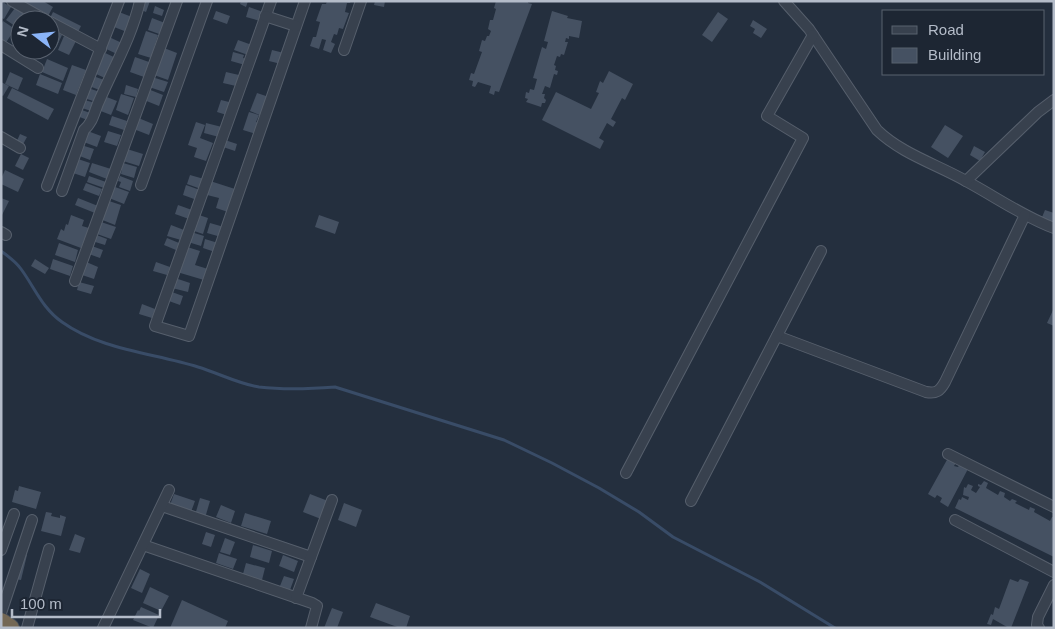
<svg xmlns="http://www.w3.org/2000/svg" width="1055" height="629" viewBox="0 0 1055 629" font-family="Arial,sans-serif">
  <rect width="100%" height="100%" fill="#242f3e"/>
  <g fill="none" stroke-linecap="round" stroke-linejoin="round">
    <!-- stream -->
    <path stroke="#394c67" stroke-width="3" d="M 1,251 C 8,256 16,262 21,269 C 35,288 42,308 62,322 C 101,350 153,353 198,367 C 218,373 239,384 259,387 C 284,390 310,389 335,387 L 504,440 L 552,463 L 599,488 L 639,512 L 673,537 L 760,582 L 835,628"/>
  </g>
  <!-- building -->
  <g fill="#455162">
    <path d="M 1,1 L 11,7 L 4,19 L 1,18 Z"/>
    <path d="M 22,1 L 43,1 L 53,7 L 48,16 Z"/>
    <path d="M 144,1 L 150,1 L 146,12 L 141,10 Z"/>
    <path d="M 241,1 L 248,1 L 246,7 L 240,4 Z"/>
    <path d="M 327,1 L 351,1 L 350,3 L 347,3 L 345,12 L 349,13 L 343,29 L 339,28 L 337,35 L 334,34 L 331,42 L 335,44 L 331,53 L 323,50 L 326,40 L 322,39 L 319,49 L 310,46 L 313,37 L 316,37 L 320,22 L 316,21 L 322,4 L 326,4 Z"/>
    <path d="M 375,1 L 385,1 L 384,7 L 374,5 Z"/>
    <path d="M 496,1 L 528,1 L 528,3 L 532,4 L 499,92 L 495,91 L 494,95 L 489,93 L 491,86 L 478,82 L 475,87 L 472,86 L 473,81 L 469,80 L 471,73 L 474,74 L 482,52 L 479,51 L 482,40 L 485,41 L 487,36 L 489,36 L 491,31 L 488,29 L 490,20 L 493,20 L 496,9 L 494,8 Z"/>
    <path d="M 155,6 L 164,10 L 162,16 L 153,13 Z"/>
    <path d="M 249,7 L 263,12 L 260,21 L 246,17 Z"/>
    <path d="M 15,8 L 24,14 L 15,26 L 6,20 Z"/>
    <path d="M 216,11 L 230,16 L 227,24 L 213,19 Z"/>
    <path d="M 552,11 L 568,16 L 567,18 L 582,21 L 579,38 L 569,36 L 569,39 L 566,38 L 565,42 L 568,42 L 564,55 L 561,54 L 560,57 L 557,56 L 554,65 L 556,66 L 555,70 L 558,71 L 557,75 L 554,74 L 550,88 L 545,86 L 542,94 L 545,94 L 544,98 L 546,100 L 545,103 L 542,103 L 541,107 L 526,102 L 528,99 L 525,98 L 526,92 L 529,93 L 530,89 L 534,90 L 537,79 L 533,78 L 542,47 L 546,49 L 548,42 L 544,41 Z"/>
    <path d="M 53,12 L 81,26 L 77,34 L 49,20 Z"/>
    <path d="M 119,12 L 132,17 L 127,32 L 114,27 Z"/>
    <path d="M 718,12 L 728,19 L 712,42 L 702,35 Z"/>
    <path d="M 25,14 L 34,20 L 21,20 Z"/>
    <path d="M 152,18 L 165,23 L 162,35 L 148,30 Z"/>
    <path d="M 753,20 L 767,29 L 761,38 L 753,33 L 755,29 L 750,26 Z"/>
    <path d="M 3,21 L 15,29 L 5,44 L 1,42 L 1,25 Z"/>
    <path d="M 20,22 L 20,41 L 12,36 Z"/>
    <path d="M 54,31 L 62,35 L 56,48 L 50,45 L 50,40 Z"/>
    <path d="M 146,31 L 158,35 L 151,58 L 138,54 Z"/>
    <path d="M 64,36 L 76,41 L 69,55 L 58,50 Z"/>
    <path d="M 109,37 L 122,43 L 117,54 L 104,48 Z"/>
    <path d="M 238,40 L 252,45 L 248,55 L 234,50 Z"/>
    <path d="M 164,48 L 177,53 L 168,80 L 154,75 Z"/>
    <path d="M 24,50 L 31,50 L 28,55 L 23,52 Z"/>
    <path d="M 272,50 L 284,53 L 281,64 L 269,61 Z"/>
    <path d="M 103,52 L 116,58 L 107,79 L 94,73 Z"/>
    <path d="M 233,52 L 244,55 L 243,58 L 247,59 L 245,65 L 231,61 Z"/>
    <path d="M 135,57 L 149,62 L 144,77 L 130,72 Z"/>
    <path d="M 47,59 L 68,68 L 63,81 L 42,72 Z"/>
    <path d="M 72,65 L 86,70 L 76,95 L 63,90 Z"/>
    <path d="M 609,71 L 633,84 L 625,100 L 622,98 L 611,119 L 616,122 L 613,127 L 607,123 L 599,138 L 604,141 L 600,149 L 542,120 L 556,92 L 591,109 L 599,93 L 596,92 L 600,81 L 603,83 Z"/>
    <path d="M 10,72 L 23,78 L 18,90 L 5,84 Z"/>
    <path d="M 226,72 L 239,75 L 236,86 L 223,83 Z"/>
    <path d="M 40,74 L 62,83 L 58,94 L 36,85 Z"/>
    <path d="M 93,76 L 107,81 L 102,91 L 89,86 Z"/>
    <path d="M 152,77 L 168,82 L 164,92 L 149,87 Z"/>
    <path d="M 1,82 L 9,86 L 3,96 L 1,95 Z"/>
    <path d="M 126,85 L 138,89 L 136,97 L 124,94 Z"/>
    <path d="M 12,88 L 54,109 L 48,120 L 7,98 Z"/>
    <path d="M 88,88 L 100,92 L 96,102 L 84,98 Z"/>
    <path d="M 148,89 L 163,95 L 159,106 L 144,100 Z"/>
    <path d="M 257,93 L 269,97 L 262,116 L 250,111 Z"/>
    <path d="M 121,94 L 134,98 L 128,115 L 116,110 Z"/>
    <path d="M 104,96 L 117,101 L 111,115 L 98,110 Z"/>
    <path d="M 84,100 L 96,103 L 94,112 L 82,108 Z"/>
    <path d="M 221,100 L 233,103 L 230,116 L 217,112 Z"/>
    <path d="M 79,109 L 93,114 L 90,121 L 77,116 Z"/>
    <path d="M 249,112 L 259,115 L 256,122 L 259,123 L 256,134 L 243,130 Z"/>
    <path d="M 112,116 L 127,121 L 124,130 L 109,125 Z"/>
    <path d="M 136,117 L 153,124 L 149,135 L 131,128 Z"/>
    <path d="M 196,122 L 205,125 L 200,138 L 213,143 L 206,161 L 194,157 L 197,148 L 188,145 Z"/>
    <path d="M 206,123 L 222,127 L 219,137 L 204,133 Z"/>
    <path d="M 945,125 L 963,136 L 948,158 L 931,147 Z"/>
    <path d="M 85,130 L 101,136 L 97,147 L 81,141 Z"/>
    <path d="M 108,131 L 121,135 L 117,146 L 104,142 Z"/>
    <path d="M 20,134 L 27,137 L 22,146 L 16,143 Z"/>
    <path d="M 225,140 L 237,144 L 235,151 L 223,147 Z"/>
    <path d="M 81,145 L 94,149 L 90,160 L 77,155 Z"/>
    <path d="M 974,146 L 985,152 L 980,161 L 970,155 Z"/>
    <path d="M 127,149 L 143,154 L 139,166 L 123,161 Z"/>
    <path d="M 21,154 L 29,158 L 23,170 L 15,166 Z"/>
    <path d="M 78,159 L 90,163 L 85,177 L 73,173 Z"/>
    <path d="M 92,163 L 111,169 L 107,179 L 89,172 Z"/>
    <path d="M 123,163 L 137,167 L 134,178 L 121,174 Z"/>
    <path d="M 5,170 L 24,179 L 18,192 L 1,184 L 1,179 Z"/>
    <path d="M 190,175 L 204,179 L 201,189 L 187,184 Z"/>
    <path d="M 89,176 L 106,182 L 104,188 L 87,182 Z"/>
    <path d="M 120,176 L 133,181 L 130,191 L 119,187 L 121,182 L 118,181 Z"/>
    <path d="M 207,180 L 235,189 L 228,212 L 216,208 L 219,198 L 203,194 Z"/>
    <path d="M 86,183 L 102,189 L 99,196 L 83,190 Z"/>
    <path d="M 186,185 L 200,190 L 197,200 L 183,195 Z"/>
    <path d="M 115,187 L 129,192 L 124,204 L 109,198 Z"/>
    <path d="M 1,198 L 9,201 L 1,217 Z"/>
    <path d="M 78,198 L 98,206 L 95,213 L 75,205 Z"/>
    <path d="M 106,200 L 121,205 L 115,225 L 100,219 Z"/>
    <path d="M 178,205 L 192,210 L 189,219 L 175,214 Z"/>
    <path d="M 1045,210 L 1054,213 L 1054,227 L 1040,222 Z"/>
    <path d="M 196,214 L 208,218 L 203,234 L 191,230 Z"/>
    <path d="M 71,215 L 84,220 L 82,226 L 89,228 L 81,248 L 57,239 L 61,229 L 64,231 L 66,224 L 68,225 Z"/>
    <path d="M 319,215 L 339,222 L 335,234 L 315,227 Z"/>
    <path d="M 101,222 L 116,227 L 111,239 L 97,234 Z"/>
    <path d="M 210,223 L 224,227 L 221,237 L 207,233 Z"/>
    <path d="M 171,225 L 184,230 L 181,240 L 167,236 Z"/>
    <path d="M 191,232 L 204,236 L 201,246 L 188,242 Z"/>
    <path d="M 94,234 L 107,239 L 105,245 L 92,241 Z"/>
    <path d="M 167,238 L 179,243 L 176,250 L 164,245 Z"/>
    <path d="M 205,239 L 218,243 L 215,252 L 203,248 Z"/>
    <path d="M 59,243 L 78,250 L 75,262 L 55,255 Z"/>
    <path d="M 89,245 L 103,250 L 100,258 L 86,253 Z"/>
    <path d="M 184,246 L 200,251 L 195,265 L 208,269 L 204,280 L 177,272 Z"/>
    <path d="M 35,259 L 49,268 L 45,274 L 31,266 Z"/>
    <path d="M 53,259 L 73,266 L 70,276 L 50,269 Z"/>
    <path d="M 84,261 L 98,267 L 94,279 L 79,274 Z"/>
    <path d="M 156,262 L 170,267 L 167,275 L 153,271 Z"/>
    <path d="M 175,278 L 190,283 L 188,292 L 172,288 Z"/>
    <path d="M 79,282 L 94,286 L 91,294 L 77,290 Z"/>
    <path d="M 169,291 L 183,296 L 180,305 L 166,300 Z"/>
    <path d="M 142,304 L 155,309 L 152,318 L 139,314 Z"/>
    <path d="M 1054,308 L 1054,326 L 1047,323 Z"/>
    <path d="M 948,458 L 957,461 L 954,466 L 958,467 L 961,462 L 969,467 L 948,507 L 940,502 L 942,498 L 937,495 L 935,498 L 928,494 Z"/>
    <path d="M 984,481 L 988,483 L 986,488 L 998,495 L 1000,491 L 1005,493 L 1004,497 L 1010,501 L 1012,499 L 1017,501 L 1015,503 L 1029,510 L 1030,507 L 1035,509 L 1034,512 L 1050,521 L 1052,517 L 1054,517 L 1054,557 L 955,508 L 959,499 L 961,500 L 962,497 L 968,500 L 969,497 L 963,495 L 964,487 L 966,488 L 968,484 L 973,486 L 971,490 L 976,493 L 980,487 L 978,486 L 978,484 L 981,485 Z"/>
    <path d="M 19,486 L 41,492 L 36,509 L 12,502 L 15,490 L 18,491 Z"/>
    <path d="M 174,494 L 195,501 L 191,512 L 170,505 Z"/>
    <path d="M 310,494 L 328,501 L 321,519 L 303,512 Z"/>
    <path d="M 200,498 L 210,501 L 205,518 L 195,515 Z"/>
    <path d="M 344,503 L 362,510 L 356,527 L 338,520 Z"/>
    <path d="M 221,505 L 235,511 L 231,523 L 216,517 Z"/>
    <path d="M 46,512 L 52,513 L 51,516 L 60,518 L 60,515 L 66,517 L 61,536 L 41,531 Z"/>
    <path d="M 245,513 L 271,521 L 267,534 L 241,526 Z"/>
    <path d="M 206,532 L 215,535 L 211,547 L 202,544 Z"/>
    <path d="M 75,534 L 85,538 L 80,553 L 69,550 Z"/>
    <path d="M 225,538 L 235,542 L 230,555 L 220,552 Z"/>
    <path d="M 253,545 L 272,551 L 269,563 L 250,557 Z"/>
    <path d="M 22,553 L 27,555 L 21,580 L 15,579 Z"/>
    <path d="M 219,553 L 237,559 L 233,569 L 216,563 Z"/>
    <path d="M 283,555 L 298,561 L 294,572 L 279,566 Z"/>
    <path d="M 246,563 L 265,568 L 262,580 L 243,574 Z"/>
    <path d="M 140,569 L 150,574 L 142,593 L 131,588 Z"/>
    <path d="M 284,576 L 294,579 L 290,590 L 280,586 Z"/>
    <path d="M 1010,579 L 1018,582 L 1020,579 L 1029,582 L 1011,628 L 1007,628 L 1007,627 L 993,619 L 991,625 L 987,624 L 991,614 L 993,615 L 995,607 L 999,609 Z"/>
    <path d="M 150,587 L 169,596 L 161,611 L 143,603 Z"/>
    <path d="M 182,600 L 228,621 L 225,628 L 170,628 Z"/>
    <path d="M 376,603 L 410,616 L 406,628 L 400,628 L 370,617 Z"/>
    <path d="M 141,607 L 159,615 L 153,628 L 133,620 L 138,610 L 139,611 Z"/>
    <path d="M 332,608 L 343,612 L 337,628 L 324,628 Z"/>
  </g>
  <g fill="none" stroke-linecap="round" stroke-linejoin="round">
    <defs>
      <g id="street">
        <path d="M 12,1 L 46,20"/>
        <path d="M 271,1 L 155,326 L 189,336 L 305,1"/>
        <path d="M 784,1 L 809,29 L 877,130 C 902,154 936,164 966,181 C 996,197 1022,216 1054,228"/>
        <path d="M 265,16 L 296,26"/>
        <path d="M 50,22 L 101,49"/>
        <path d="M 1,45 L 38,68"/>
        <path d="M 344,50 L 361,1"/>
        <path d="M 1,137 L 20,148"/>
        <path d="M 966,181 L 1038,112 L 1054,100"/>
        <path d="M 141,185 L 207,1"/>
        <path d="M 47,186 L 119,1"/>
        <path d="M 62,191 L 84,130 C 94,121 94,111 100,99 C 114,67 132,36 140,1"/>
        <path d="M 1,232 L 6,235"/>
        <path d="M 75,281 L 177,1"/>
        <path d="M 777,336 L 926,392 C 936,394 940,391 945,382 L 1025,215"/>
        <path d="M 948,454 L 1054,507"/>
        <path d="M 626,473 L 803,138 L 767,116 L 813,35"/>
        <path d="M 691,501 L 821,251"/>
        <path d="M 162,506 L 311,557"/>
        <path d="M 955,520 L 1054,572"/>
        <path d="M 143,545 L 312,603 L 317,606 L 311,628"/>
        <path d="M 1,550 L 14,514"/>
        <path d="M 296,598 L 332,500"/>
        <path d="M 1,613 L 32,520"/>
        <path d="M 27,628 L 49,549"/>
        <path d="M 103,628 L 169,490"/>
        <path d="M 1039,628 L 1037,625 L 1038,617 L 1054,585"/>
      </g>
      <path id="highway" d="M 1,622 L 10,628"/>
    </defs>
    <!-- street casing -->
    <use href="#street" stroke="#565f6c" stroke-width="12"/>
    <!-- highway casing -->
    <use href="#highway" stroke="#434c59" stroke-width="20"/>
    <!-- street -->
    <use href="#street" stroke="#38414e" stroke-width="10"/>
    <!-- highway -->
    <use href="#highway" stroke="#746855" stroke-width="18"/>
  </g>
  <!-- border -->
  <rect width="1055" height="629" fill="none" stroke="#b4bcc9" stroke-width="5"/>
  <!-- legend -->
  <rect x="882" y="10" width="162" height="65" fill="#1d2633" stroke="#59626f"/>
  <rect x="892" y="26" width="25" height="8" fill="#38414e" stroke="#59626f"/>
  <text x="928" y="35" font-size="15" fill="#b4bcc9">Road</text>
  <rect x="892" y="48" width="25" height="15" fill="#455162" stroke="#59626f"/>
  <text x="928" y="60" font-size="15" fill="#b4bcc9">Building</text>
  <!-- north arrow -->
  <g transform="translate(35 35) rotate(286)"><circle r="24" fill="#1d2633" stroke="#59626f"/>
  <path d="M0-4L9 19L0 12L-9 19Z" fill="#8ab4f8"/>
  <text y="-8" font-size="14" font-weight="bold" text-anchor="middle" fill="#b4bcc9">N</text>
  </g>
  <!-- scale -->
  <path d="M12 609v8h148v-8" fill="none" stroke="#b4bcc9" stroke-width="2.5"/>
  <text x="20" y="609" font-size="15" fill="#b4bcc9" stroke="#1d2633" stroke-width="4" paint-order="stroke">100 m</text>
</svg>
